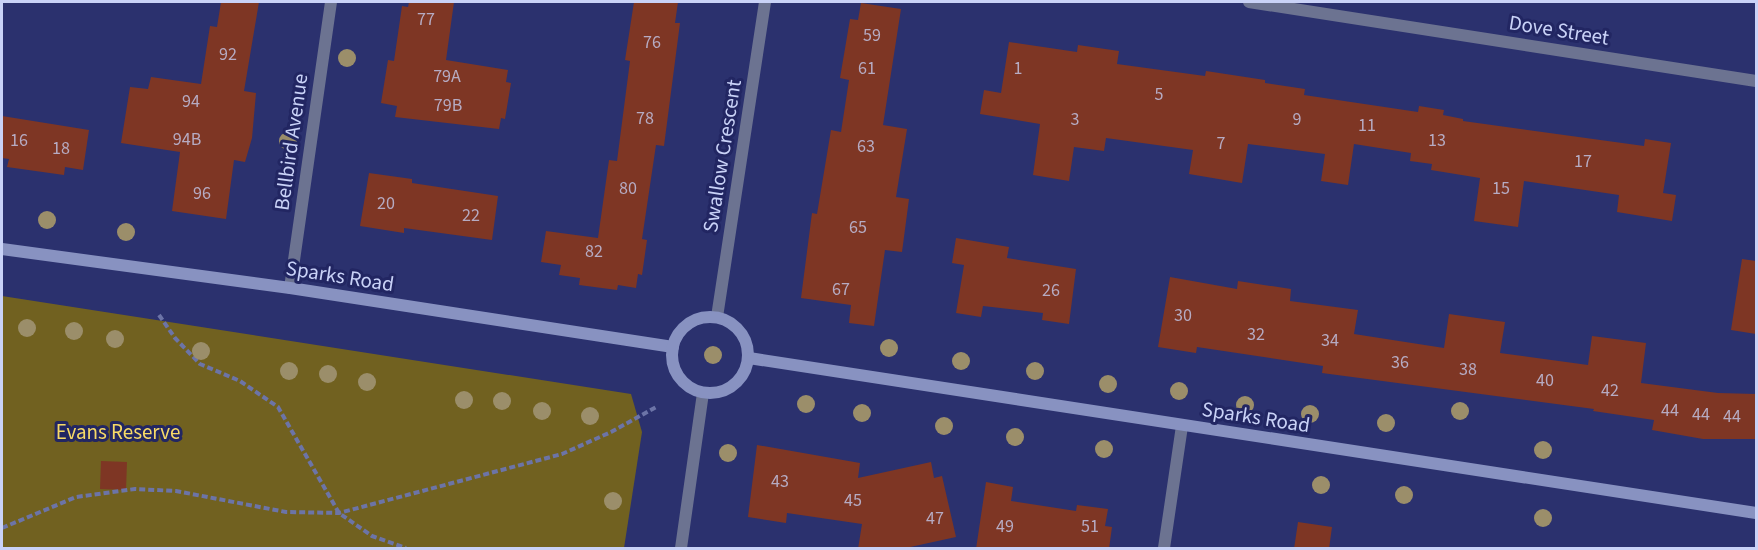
<svg xmlns="http://www.w3.org/2000/svg" width="1758" height="550" viewBox="0 0 1758 550" font-family="'Source Sans 3',sans-serif">
  <rect width="100%" height="100%" fill="#2b316e"/>
  <!-- green -->
  <path fill="#716120" d="M 2,296 L 631,394 L 642,432 L 624,548 L 2,548 Z"/>
  <!-- building -->
  <g fill="#7e3624">
    <path d="M 221,2 L 259,2 L 244,91 L 256,93 L 252,138 L 245,162 L 234,160 L 226,219 L 172,211 L 180,152 L 121,143 L 130,87 L 148,89 L 151,77 L 201,84 L 210,26 L 217,27 Z"/>
    <path d="M 409,2 L 454,2 L 446,60 L 508,70 L 506,82 L 511,83 L 505,119 L 501,118 L 499,129 L 395,117 L 397,106 L 381,103 L 388,60 L 394,61 L 402,6 L 408,7 Z"/>
    <path d="M 634,2 L 678,2 L 675,23 L 680,23 L 664,146 L 656,145 L 642,239 L 647,240 L 642,275 L 638,274 L 636,288 L 618,285 L 617,290 L 579,285 L 580,278 L 559,275 L 561,265 L 541,262 L 546,231 L 598,238 L 609,160 L 617,161 L 630,61 L 625,60 Z"/>
    <path d="M 861,3 L 901,9 L 883,125 L 907,129 L 896,197 L 909,199 L 902,252 L 885,250 L 874,326 L 849,323 L 851,305 L 801,298 L 812,213 L 817,214 L 831,130 L 841,132 L 849,80 L 840,78 L 850,19 L 858,20 Z"/>
    <path d="M 1009,42 L 1077,52 L 1078,45 L 1119,51 L 1117,64 L 1205,76 L 1206,71 L 1265,80 L 1265,83 L 1305,89 L 1304,95 L 1418,112 L 1419,106 L 1444,110 L 1443,115 L 1463,119 L 1463,121 L 1644,146 L 1645,139 L 1671,143 L 1663,193 L 1676,195 L 1672,221 L 1617,212 L 1619,195 L 1524,181 L 1518,227 L 1474,221 L 1480,178 L 1431,170 L 1432,164 L 1410,161 L 1411,153 L 1354,144 L 1348,185 L 1321,181 L 1325,154 L 1248,144 L 1242,183 L 1189,174 L 1193,150 L 1106,138 L 1104,151 L 1074,147 L 1069,181 L 1033,175 L 1040,124 L 980,114 L 984,90 L 1001,93 Z"/>
    <path d="M 2,116 L 89,130 L 83,170 L 65,167 L 64,175 L 7,167 L 9,159 L 2,158 Z"/>
    <path d="M 369,173 L 412,179 L 412,183 L 498,196 L 492,240 L 404,228 L 404,233 L 360,226 Z"/>
    <path d="M 956,238 L 1009,247 L 1007,258 L 1076,269 L 1069,324 L 1042,320 L 1043,313 L 983,306 L 981,317 L 956,313 L 964,265 L 952,263 Z"/>
    <path d="M 1742,259 L 1756,261 L 1756,334 L 1731,330 Z"/>
    <path d="M 1170,277 L 1237,289 L 1238,281 L 1291,289 L 1290,301 L 1358,310 L 1354,334 L 1444,348 L 1449,314 L 1505,322 L 1500,353 L 1588,365 L 1592,336 L 1646,343 L 1641,383 L 1718,393 L 1756,394 L 1756,439 L 1703,439 L 1652,430 L 1654,420 L 1593,411 L 1594,409 L 1322,373 L 1323,366 L 1197,347 L 1196,353 L 1158,347 Z"/>
    <path d="M 757,445 L 860,463 L 858,478 L 931,462 L 934,478 L 942,476 L 956,537 L 901,549 L 858,549 L 862,524 L 787,513 L 786,523 L 748,517 Z"/>
    <path d="M 101,461 L 127,462 L 126,490 L 100,489 Z"/>
    <path d="M 986,482 L 1013,487 L 1011,501 L 1076,511 L 1077,505 L 1108,509 L 1105,526 L 1112,527 L 1109,549 L 976,549 Z"/>
    <path d="M 1298,522 L 1332,527 L 1329,549 L 1294,549 Z"/>
  </g>
  <g fill="none" stroke-linecap="round" stroke-linejoin="round">
    <!-- path -->
    <g stroke="#6c74a7" stroke-width="4" stroke-dasharray="6 3" stroke-linecap="butt">
      <path d="M 159,315 L 175,338 L 200,364 L 240,381 L 278,407 L 339,513 L 372,536 L 406,548"/>
      <path d="M 2,528 L 76,497 L 135,489 L 176,491 L 286,512 L 339,513 L 562,454 L 611,432 L 658,406"/>
    </g>
    <!-- street -->
    <g stroke="#6c7391" stroke-width="12">
      <path d="M 1249,2 L 1756,81"/>
      <path d="M 290,288 L 331,2"/>
      <path d="M 717,317 L 765,2"/>
      <path d="M 681,548 L 703,393"/>
      <path d="M 1164,548 L 1182,426"/>
    </g>
    <!-- secondary -->
    <g stroke="#8892c1" stroke-width="12">
      <path d="M 2,249 L 290,288 L 673,347"/>
      <circle cx="710" cy="355" r="38"/>
      <path d="M 749,358 L 1756,513"/>
    </g>
  </g>
  <!-- trees -->
  <g fill="#9b8e6a">
    <circle cx="347" cy="58" r="9"/>
    <circle cx="288" cy="141" r="9"/>
    <circle cx="47" cy="220" r="9"/>
    <circle cx="126" cy="232" r="9"/>
    <circle cx="27" cy="328" r="9"/>
    <circle cx="74" cy="331" r="9"/>
    <circle cx="115" cy="339" r="9"/>
    <circle cx="889" cy="348" r="9"/>
    <circle cx="201" cy="351" r="9"/>
    <circle cx="713" cy="355" r="9"/>
    <circle cx="961" cy="361" r="9"/>
    <circle cx="289" cy="371" r="9"/>
    <circle cx="1035" cy="371" r="9"/>
    <circle cx="328" cy="374" r="9"/>
    <circle cx="367" cy="382" r="9"/>
    <circle cx="1108" cy="384" r="9"/>
    <circle cx="1179" cy="391" r="9"/>
    <circle cx="464" cy="400" r="9"/>
    <circle cx="502" cy="401" r="9"/>
    <circle cx="806" cy="404" r="9"/>
    <circle cx="1245" cy="405" r="9"/>
    <circle cx="542" cy="411" r="9"/>
    <circle cx="1460" cy="411" r="9"/>
    <circle cx="862" cy="413" r="9"/>
    <circle cx="1310" cy="414" r="9"/>
    <circle cx="590" cy="416" r="9"/>
    <circle cx="1386" cy="423" r="9"/>
    <circle cx="944" cy="426" r="9"/>
    <circle cx="1015" cy="437" r="9"/>
    <circle cx="1104" cy="449" r="9"/>
    <circle cx="1543" cy="450" r="9"/>
    <circle cx="728" cy="453" r="9"/>
    <circle cx="1321" cy="485" r="9"/>
    <circle cx="1404" cy="495" r="9"/>
    <circle cx="613" cy="501" r="9"/>
    <circle cx="1543" cy="518" r="9"/>
  </g>
  <g text-anchor="middle" dominant-baseline="central" stroke-width="6" stroke-linejoin="round" paint-order="stroke">
    <!-- number labels -->
    <g font-size="18" fill="#b6abc2">
      <text x="426" y="19">77</text>
      <text x="872" y="35">59</text>
      <text x="652" y="42">76</text>
      <text x="228" y="54">92</text>
      <text x="867" y="68">61</text>
      <text x="1018" y="68">1</text>
      <text x="447" y="76">79A</text>
      <text x="1159" y="94">5</text>
      <text x="191" y="101">94</text>
      <text x="448" y="105">79B</text>
      <text x="645" y="118">78</text>
      <text x="1075" y="119">3</text>
      <text x="1297" y="119">9</text>
      <text x="1367" y="125">11</text>
      <text x="187" y="139">94B</text>
      <text x="19" y="140">16</text>
      <text x="1437" y="140">13</text>
      <text x="1221" y="143">7</text>
      <text x="866" y="146">63</text>
      <text x="61" y="148">18</text>
      <text x="1583" y="161">17</text>
      <text x="628" y="188">80</text>
      <text x="1501" y="188">15</text>
      <text x="202" y="193">96</text>
      <text x="386" y="203">20</text>
      <text x="471" y="215">22</text>
      <text x="858" y="227">65</text>
      <text x="594" y="251">82</text>
      <text x="841" y="289">67</text>
      <text x="1051" y="290">26</text>
      <text x="1183" y="315">30</text>
      <text x="1256" y="334">32</text>
      <text x="1330" y="340">34</text>
      <text x="1400" y="362">36</text>
      <text x="1468" y="369">38</text>
      <text x="1545" y="380">40</text>
      <text x="1610" y="390">42</text>
      <text x="1670" y="410">44</text>
      <text x="1701" y="414">44</text>
      <text x="1732" y="416">44</text>
      <text x="780" y="481">43</text>
      <text x="853" y="500">45</text>
      <text x="935" y="518">47</text>
      <text x="1005" y="526">49</text>
      <text x="1090" y="526">51</text>
    </g>
    <!-- street labels -->
    <g font-size="21" fill="#c9d2f7" stroke="#222662">
      <text transform="translate(1559 30) rotate(9)">Dove Street</text>
      <text transform="translate(291 142) rotate(-82)">Bellbird Avenue</text>
      <text transform="translate(722 156) rotate(-81)">Swallow Crescent</text>
      <text transform="translate(340 276) rotate(9)">Sparks Road</text>
      <text transform="translate(1256 417) rotate(9)">Sparks Road</text>
    </g>
    <!-- park labels -->
    <g font-size="21" fill="#f7da67" stroke="#222662">
      <text x="118" y="432">Evans Reserve</text>
    </g>
  </g>
  <!-- border -->
  <rect width="1758" height="550" fill="none" stroke="#c9d2f7" stroke-width="6"/>
</svg>
